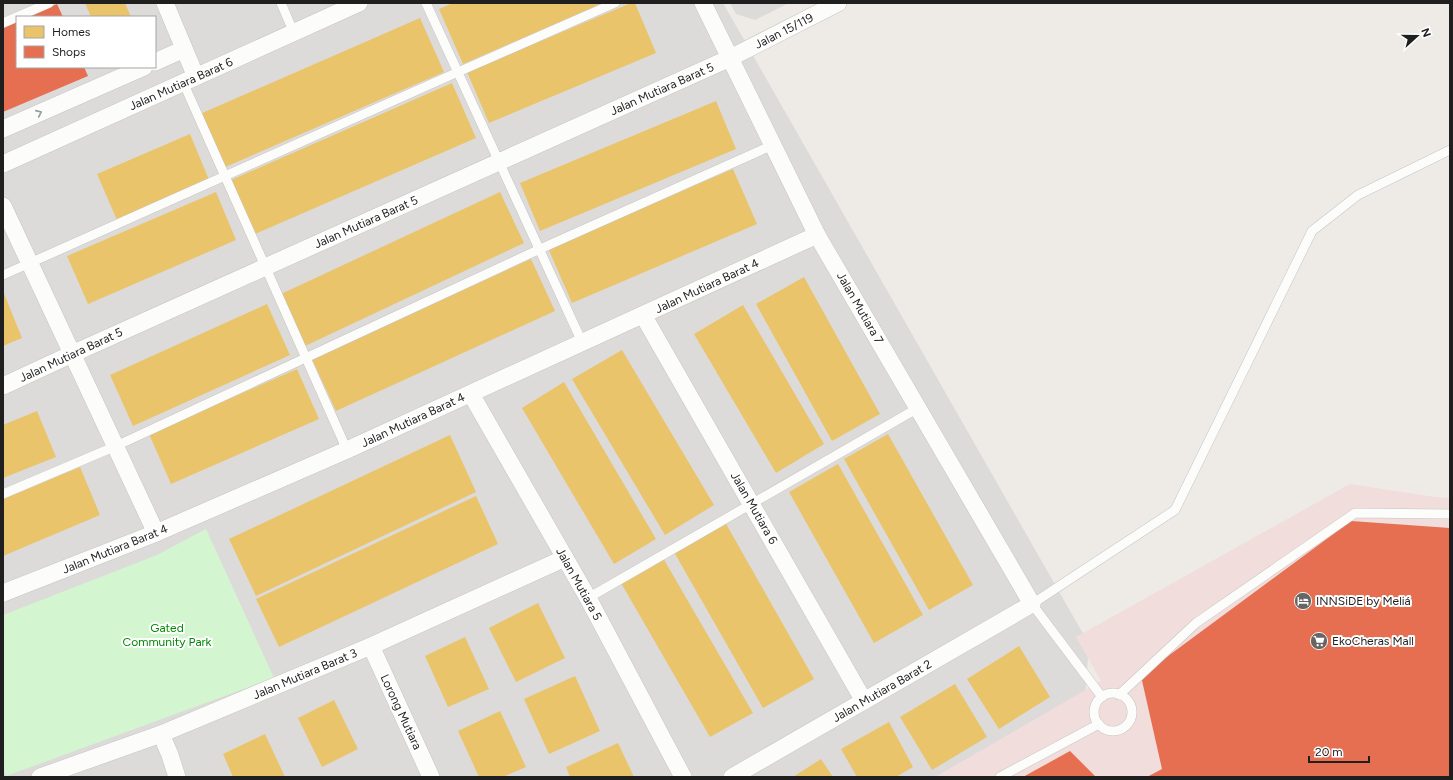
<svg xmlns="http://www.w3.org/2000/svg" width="1453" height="780" viewBox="0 0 1453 780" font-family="Figtree,sans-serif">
  <rect width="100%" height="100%" fill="#eeebe7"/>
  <!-- residential -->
  <g fill="#dddbd9" fill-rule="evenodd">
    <path d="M 3,3 L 723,3 L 1089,644 L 1085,699 L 952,777 L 3,777 ZM 17,17 L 155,17 L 155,67 L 17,67 Z"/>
    <path d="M 730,3 L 789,3 L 755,20 L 736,14 Z"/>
  </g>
  <!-- commercial -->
  <path fill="#f1dddb" d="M 1350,484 L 1435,497 L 1450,498 L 1450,777 L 935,777 L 1101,681 L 1076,637 Z"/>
  <!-- park -->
  <path fill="#d3f6d0" d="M 206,529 L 274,678 L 6,776 L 3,767 L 3,615 L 157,555 Z"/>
  <!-- homes -->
  <g fill="#e9c46a">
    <path d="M 85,3 L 125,3 L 131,17 L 91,17 Z"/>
    <path d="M 453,3 L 603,3 L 463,64 L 439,9 Z"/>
    <path d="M 631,3 L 635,3 L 656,53 L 489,123 L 467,72 Z"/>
    <path d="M 420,18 L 444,72 L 223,168 L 200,114 Z"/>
    <path d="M 452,83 L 476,138 L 255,234 L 231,180 Z"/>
    <path d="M 716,101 L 736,149 L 540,231 L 520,183 Z"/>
    <path d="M 190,134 L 209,180 L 117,220 L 97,174 Z"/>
    <path d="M 733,169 L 757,224 L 572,303 L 548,248 Z"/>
    <path d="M 216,192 L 236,240 L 88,304 L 67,256 Z"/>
    <path d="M 500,192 L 524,243 L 305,346 L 281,294 Z"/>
    <path d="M 531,259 L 555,311 L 336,411 L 312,359 Z"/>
    <path d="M 804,277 L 880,414 L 832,441 L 756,304 Z"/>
    <path d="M 3,291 L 22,338 L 3,346 Z"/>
    <path d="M 267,304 L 290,355 L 133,426 L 110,375 Z"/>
    <path d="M 743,305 L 824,444 L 776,473 L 694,334 Z"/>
    <path d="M 622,350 L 714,505 L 665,535 L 572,379 Z"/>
    <path d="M 297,369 L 319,419 L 171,484 L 149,434 Z"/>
    <path d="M 564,382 L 656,539 L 614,564 L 522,408 Z"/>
    <path d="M 37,411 L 56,457 L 3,478 L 3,425 Z"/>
    <path d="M 888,434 L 973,585 L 929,610 L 844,459 Z"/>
    <path d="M 450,435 L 476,492 L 256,596 L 229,539 Z"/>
    <path d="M 838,464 L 923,615 L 874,643 L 789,492 Z"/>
    <path d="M 80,467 L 100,515 L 3,556 L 3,499 Z"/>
    <path d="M 476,496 L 498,544 L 279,647 L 256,599 Z"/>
    <path d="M 725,522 L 814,679 L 763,708 L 674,552 Z"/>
    <path d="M 663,558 L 753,713 L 710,737 L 621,583 Z"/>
    <path d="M 538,603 L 565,658 L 516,682 L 489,628 Z"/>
    <path d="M 465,637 L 489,689 L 448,707 L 425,656 Z"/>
    <path d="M 1019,646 L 1050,697 L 999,729 L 967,679 Z"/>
    <path d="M 575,676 L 600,731 L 549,754 L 524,699 Z"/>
    <path d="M 955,684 L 987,737 L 932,770 L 900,717 Z"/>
    <path d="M 334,700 L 358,749 L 322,767 L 298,718 Z"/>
    <path d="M 500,711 L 526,767 L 503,777 L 479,777 L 458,731 Z"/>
    <path d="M 889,722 L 913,767 L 896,777 L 857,777 L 841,749 Z"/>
    <path d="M 265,734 L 285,777 L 233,777 L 223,754 Z"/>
    <path d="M 618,743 L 634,777 L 570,777 L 566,767 Z"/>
    <path d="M 821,759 L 833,777 L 793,777 L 799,773 Z"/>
  </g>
  <!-- shops -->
  <g fill="#e76f51">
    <path d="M 57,4 L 63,17 L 28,17 Z"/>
    <path d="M 17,22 L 17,67 L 84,67 L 88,76 L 3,112 L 3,28 Z"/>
    <path d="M 1351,521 L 1450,528 L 1450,777 L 1147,777 L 1162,769 L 1141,676 Z"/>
    <path d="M 1070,751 L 1096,777 L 1023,777 Z"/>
  </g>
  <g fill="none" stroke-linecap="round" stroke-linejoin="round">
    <defs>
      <g id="service">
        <path d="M 281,3 L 294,33"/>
        <path d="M 426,3 L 582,342"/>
        <path d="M 3,23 L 49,3"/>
        <path d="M 183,82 L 347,450"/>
        <path d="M 3,275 L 458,72 L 615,3"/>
        <path d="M 3,494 L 116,446 L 540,249 L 773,145"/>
        <path d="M 588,598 L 918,408"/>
        <circle cx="1113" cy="712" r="19"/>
        <path d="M 1119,695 L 1196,623 L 1355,513 L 1450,514"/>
        <path d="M 1102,697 L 1032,604 L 1175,510 L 1312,231 L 1358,195 L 1450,150"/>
        <path d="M 1000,777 L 1099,724"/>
      </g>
      <g id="minor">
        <path d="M 165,3 L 196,77"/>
        <path d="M 703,3 L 817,235 L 1032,604 L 732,777"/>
        <path d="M 155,62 L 184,49"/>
        <path d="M 3,129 L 144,67"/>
        <path d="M 3,164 L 359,3"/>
        <path d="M 3,206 L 156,533"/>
        <path d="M 643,315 L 864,701"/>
        <path d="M 3,386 L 72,354 L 730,58 L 838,3"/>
        <path d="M 471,394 L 588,598 L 683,777"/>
        <path d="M 3,593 L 156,533 L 347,450 L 817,235"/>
        <path d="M 371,646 L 431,777"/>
        <path d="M 161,734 L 170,755 L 177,777"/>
        <path d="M 40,777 L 161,734 L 371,646 L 565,558"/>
      </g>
    </defs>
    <!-- service casing -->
    <use href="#service" stroke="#c6c5c3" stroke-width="10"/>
    <!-- minor casing -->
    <use href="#minor" stroke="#c6c5c3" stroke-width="18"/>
    <!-- service -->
    <use href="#service" stroke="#fcfcfb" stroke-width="9"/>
    <!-- minor -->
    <use href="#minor" stroke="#fcfcfb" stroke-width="17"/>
  </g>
  <!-- one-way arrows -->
  <defs><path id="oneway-chevron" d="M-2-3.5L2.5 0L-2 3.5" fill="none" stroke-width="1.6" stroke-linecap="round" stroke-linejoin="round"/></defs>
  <use stroke="#999998" href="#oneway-chevron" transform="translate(39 113) rotate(-24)"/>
  <!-- icons -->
  <defs>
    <symbol id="hotel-disc" viewBox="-11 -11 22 22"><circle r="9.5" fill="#676665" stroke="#fff"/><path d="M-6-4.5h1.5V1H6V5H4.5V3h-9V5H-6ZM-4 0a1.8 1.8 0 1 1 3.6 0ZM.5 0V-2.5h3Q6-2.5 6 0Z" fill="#fff"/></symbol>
    <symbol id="supermarket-disc" viewBox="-11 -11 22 22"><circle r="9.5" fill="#676665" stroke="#fff"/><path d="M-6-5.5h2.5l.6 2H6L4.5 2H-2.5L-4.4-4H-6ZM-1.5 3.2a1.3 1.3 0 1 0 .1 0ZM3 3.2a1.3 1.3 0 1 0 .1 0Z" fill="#fff"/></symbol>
  </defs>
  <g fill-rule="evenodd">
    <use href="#hotel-disc" x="1293" y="591" width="20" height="20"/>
    <use href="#supermarket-disc" x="1309" y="631" width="20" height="20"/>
  </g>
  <g text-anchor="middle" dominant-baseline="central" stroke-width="4" stroke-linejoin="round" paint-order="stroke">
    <!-- street labels -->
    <g font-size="12" fill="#1f1f1f" stroke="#fff">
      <text transform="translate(784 31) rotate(-27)">Jalan 15/119</text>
      <text transform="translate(181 84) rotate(-24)">Jalan Mutiara Barat 6</text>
      <text transform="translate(662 89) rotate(-24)">Jalan Mutiara Barat 5</text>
      <text transform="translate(366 222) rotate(-24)">Jalan Mutiara Barat 5</text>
      <text transform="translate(707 286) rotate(-25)">Jalan Mutiara Barat 4</text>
      <text transform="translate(860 308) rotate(60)">Jalan Mutiara 7</text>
      <text transform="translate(71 355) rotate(-25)">Jalan Mutiara Barat 5</text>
      <text transform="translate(413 420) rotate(-25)">Jalan Mutiara Barat 4</text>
      <text transform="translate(754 508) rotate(60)">Jalan Mutiara 6</text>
      <text transform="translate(115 549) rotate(-22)">Jalan Mutiara Barat 4</text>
      <text transform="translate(579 584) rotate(61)">Jalan Mutiara 5</text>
      <text transform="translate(305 674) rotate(-23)">Jalan Mutiara Barat 3</text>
      <text transform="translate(882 691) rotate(-30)">Jalan Mutiara Barat 2</text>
      <text transform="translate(401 712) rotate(65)">Lorong Mutiara</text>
    </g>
    <!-- poi labels -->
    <g font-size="12" fill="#1f1f1f" stroke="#fff" text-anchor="start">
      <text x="1316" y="601">INNSiDE by Meliá</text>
      <text x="1332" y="641">EkoCheras Mall</text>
    </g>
    <!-- park labels -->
    <g font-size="12" fill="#008902" stroke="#fff">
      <text x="167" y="628">Gated<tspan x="167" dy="14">Community Park</tspan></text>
    </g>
  </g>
  <!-- border -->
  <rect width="1453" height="780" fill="none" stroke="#1f1f1f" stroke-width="8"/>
  <!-- legend -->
  <rect x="16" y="16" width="140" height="52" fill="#ffffff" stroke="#a5a5a5"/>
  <rect x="24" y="26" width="20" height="12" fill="#e9c46a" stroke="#a5a5a5"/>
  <text x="52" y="36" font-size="12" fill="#1f1f1f">Homes</text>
  <rect x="24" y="46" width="20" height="12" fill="#e76f51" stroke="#a5a5a5"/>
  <text x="52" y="56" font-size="12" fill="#1f1f1f">Shops</text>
  <!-- north arrow -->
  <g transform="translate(1417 36) rotate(69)" stroke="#ffffff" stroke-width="3" paint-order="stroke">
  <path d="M0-3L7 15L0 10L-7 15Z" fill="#1f1f1f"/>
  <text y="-6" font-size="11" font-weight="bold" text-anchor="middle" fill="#1f1f1f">N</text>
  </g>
  <!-- scale -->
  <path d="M1309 756v6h60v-6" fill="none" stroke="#1f1f1f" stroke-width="2"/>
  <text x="1315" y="756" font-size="12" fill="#1f1f1f" stroke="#ffffff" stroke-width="3" paint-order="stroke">20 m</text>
</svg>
